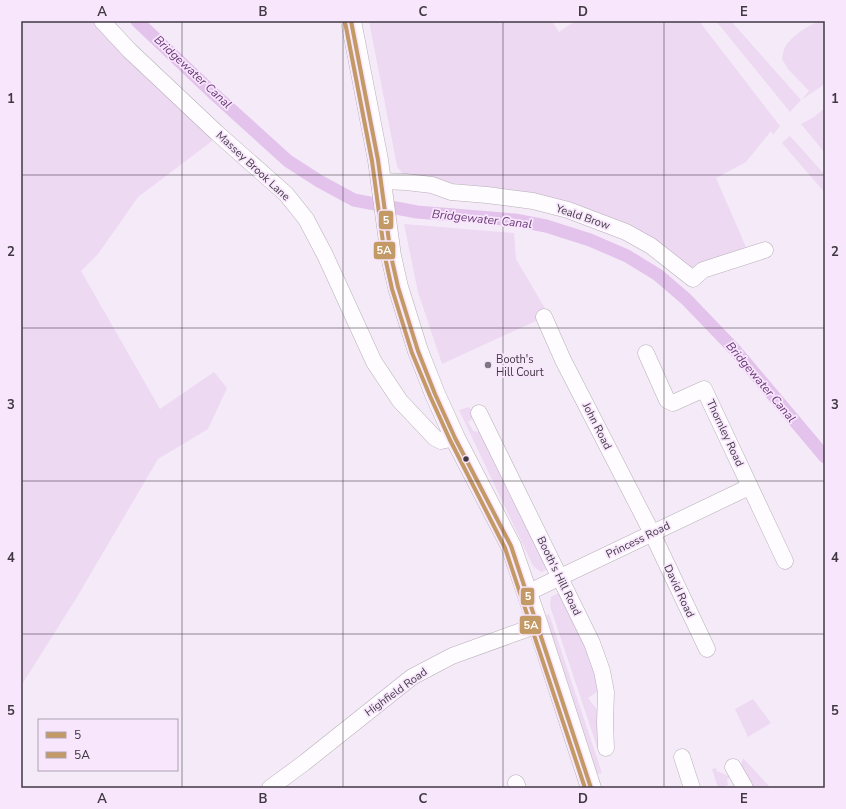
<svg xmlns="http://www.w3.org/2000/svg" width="846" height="809" viewBox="0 0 846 809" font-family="'Nunito Sans',sans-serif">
  <rect width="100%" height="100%" fill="#f5ebf8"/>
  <!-- green -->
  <g fill="#edd9f2">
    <path d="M 21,21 L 103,21 L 216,138 L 138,197 L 98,254 L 81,271 L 160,409 L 214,372 L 227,388 L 208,429 L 158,459 L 77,597 L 21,686 Z"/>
    <path d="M 369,21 L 552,21 L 559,32 L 575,21 L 699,21 L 780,126 L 773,135 L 771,131 L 746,162 L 716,178 L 746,247 L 693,270 L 666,248 L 435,178 L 403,175 L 397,166 Z"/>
    <path d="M 716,21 L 731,21 L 801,100 L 809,91 L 788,69 L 782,59 C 783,54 784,47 787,44 C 795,34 813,21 825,21 L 825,84 L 801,100 L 790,112 Z"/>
    <path d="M 825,108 L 825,153 L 801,124 L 814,117 Z"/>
    <path d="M 790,136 L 825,175 L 825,193 L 782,143 Z"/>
    <path d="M 404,224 L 514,233 L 516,259 L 549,315 L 442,364 L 418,292 Z"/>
    <path d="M 468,407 L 472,410 L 472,419 L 468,422 L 473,431 L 480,432 L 550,569 L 541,572 L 533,566 L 459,410 Z"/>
    <path d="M 560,592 L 592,661 L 598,691 L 588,698 C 592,704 596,707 599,713 L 600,756 L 550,606 L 551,597 Z"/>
    <path d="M 549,614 L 602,773 L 597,774 L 546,615 Z"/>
    <path d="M 753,699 L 771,723 L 748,737 L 735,709 Z"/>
    <path d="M 743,758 L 769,786 L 768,788 L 747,788 L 740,768 Z"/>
    <path d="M 716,768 L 717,771 L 731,777 L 727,779 L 728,785 L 718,788 L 712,769 Z"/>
  </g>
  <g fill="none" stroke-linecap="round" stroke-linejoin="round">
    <!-- canal -->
    <path stroke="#e3c3eb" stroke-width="13" d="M 137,21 L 214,94 L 288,161 L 319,181 L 354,200 L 417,212 L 515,220 L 546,226 L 590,240 L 627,256 L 658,275 L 686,299 L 735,350 L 825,457"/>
    <defs>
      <g id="minor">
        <path d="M 102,21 L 130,51 L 217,133 L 286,194 L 306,219 L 325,255 L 374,362 L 400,401 L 435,438 L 441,441 L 455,438"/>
        <path d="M 381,181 L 406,182 L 432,185 L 451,192 L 487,195 L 533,201 L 568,210 L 626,232 L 651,246 L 693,279 L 703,270 L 765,250"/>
        <path d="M 544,317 L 563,360 L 652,533 L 707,649"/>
        <path d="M 646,353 L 667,400 L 673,403 L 704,389 L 785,561"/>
        <path d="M 479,413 L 592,643 L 602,671 L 606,692 L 605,723 L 606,748"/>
        <path d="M 527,593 L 749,487"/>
        <path d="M 682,757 L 692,788"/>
        <path d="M 733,767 L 745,788"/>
        <path d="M 516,783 L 518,788"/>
        <path d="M 270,788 L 304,763 L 412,677 L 452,656 L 538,625"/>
      </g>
      <path id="major" d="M 351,21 L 378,160 L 391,256 L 398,287 L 418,351 L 435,394 L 455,438 L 511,546 L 538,625 L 591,788"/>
    </defs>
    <!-- minor casing -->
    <use href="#minor" stroke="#b6aeb8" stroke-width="17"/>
    <!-- major casing -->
    <use href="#major" stroke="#b6aeb8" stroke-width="21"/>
    <!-- minor -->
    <use href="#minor" stroke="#fefcfe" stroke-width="16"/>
    <!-- major -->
    <use href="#major" stroke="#fefcfe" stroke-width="20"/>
    <defs>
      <path id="bus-1" d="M 351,21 L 378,160 L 391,256 L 398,287 L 418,351 L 435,394 L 455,438 L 511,546 L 591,788"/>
      <path id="bus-2" d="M 345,22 L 372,161 L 385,257 L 392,289 L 412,353 L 430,396 L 450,440 L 505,548 L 585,788"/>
    </defs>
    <!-- bus-1 casing -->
    <use href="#bus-1" stroke="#f8e6fd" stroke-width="7"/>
    <!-- bus-2 casing -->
    <use href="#bus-2" stroke="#f8e6fd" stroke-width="7"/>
    <!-- bus-1 -->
    <use href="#bus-1" stroke="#c39965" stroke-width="4"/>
    <!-- bus-2 -->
    <use href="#bus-2" stroke="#c39965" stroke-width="4"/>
  </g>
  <!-- grid -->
  <path fill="none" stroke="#403942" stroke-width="1" stroke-opacity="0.55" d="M 182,21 L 182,788M 343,21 L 343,788M 503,21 L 503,788M 664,21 L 664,788M 21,175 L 825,175M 21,328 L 825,328M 21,481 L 825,481M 21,634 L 825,634"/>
  <!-- markers -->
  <circle fill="#7f7782" stroke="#f8e6fd" stroke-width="1.5" cx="488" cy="365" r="4"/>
  <circle fill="#403942" stroke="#f8e6fd" stroke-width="1.5" cx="466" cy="459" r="3.5"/>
  <g text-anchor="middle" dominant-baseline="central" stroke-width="3.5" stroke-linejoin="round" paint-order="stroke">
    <!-- street labels -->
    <g font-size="11" fill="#403942" stroke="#f8e6fd">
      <text transform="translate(253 166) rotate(43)">Massey Brook Lane</text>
      <text transform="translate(583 217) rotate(19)">Yeald Brow</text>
      <text transform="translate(597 426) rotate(63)">John Road</text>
      <text transform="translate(725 433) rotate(65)">Thornley Road</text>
      <text transform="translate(638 540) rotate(-26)">Princess Road</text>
      <text transform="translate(559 576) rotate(64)">Booth's Hill Road</text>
      <text transform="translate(679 591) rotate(65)">David Road</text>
      <text transform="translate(396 692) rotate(-36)">Highfield Road</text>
    </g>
    <!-- poi labels -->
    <g font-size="11" fill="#403942" stroke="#f8e6fd" text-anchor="start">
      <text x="496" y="359">Booth's<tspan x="496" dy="13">Hill Court</tspan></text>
    </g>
    <!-- water labels -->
    <g font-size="12" font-style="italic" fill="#6b3977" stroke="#f8e6fd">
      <text transform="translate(193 72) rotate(43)">Bridgewater Canal</text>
      <text transform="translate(482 219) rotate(6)">Bridgewater Canal</text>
      <text transform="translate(761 382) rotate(50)">Bridgewater Canal</text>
    </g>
  </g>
  <g stroke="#f8e6fd" stroke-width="1.5">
    <rect x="378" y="210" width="16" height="20" rx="4" fill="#c39965"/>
    <rect x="373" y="241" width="23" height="19" rx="4" fill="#c39965"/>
    <rect x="520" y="587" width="15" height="19" rx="4" fill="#c39965"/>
    <rect x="519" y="615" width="23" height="20" rx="4" fill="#c39965"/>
  </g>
  <g font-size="11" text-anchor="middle" font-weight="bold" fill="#fff">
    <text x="386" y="224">5</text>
    <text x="384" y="254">5A</text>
    <text x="528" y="600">5</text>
    <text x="531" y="629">5A</text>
  </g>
  <!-- border -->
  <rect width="846" height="809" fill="none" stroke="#f8e6fd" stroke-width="44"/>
  <!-- legend -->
  <rect x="38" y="719" width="140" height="52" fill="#f8e6fd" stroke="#aea1b2"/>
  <rect x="46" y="732" width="20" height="6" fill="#c39965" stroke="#aea1b2"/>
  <text x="74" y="739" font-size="12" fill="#403942">5</text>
  <rect x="46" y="752" width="20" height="6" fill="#c39965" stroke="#aea1b2"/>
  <text x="74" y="759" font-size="12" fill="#403942">5A</text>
  <rect x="22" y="22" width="802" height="765" fill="none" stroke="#403942" stroke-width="1.5"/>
  <g font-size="13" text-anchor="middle" font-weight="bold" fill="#403942">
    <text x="102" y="16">A</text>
    <text x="263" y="16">B</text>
    <text x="423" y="16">C</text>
    <text x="583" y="16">D</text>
    <text x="744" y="16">E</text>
    <text x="11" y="103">1</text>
    <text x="835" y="103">1</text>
    <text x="11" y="256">2</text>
    <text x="835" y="256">2</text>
    <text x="11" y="409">3</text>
    <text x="835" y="409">3</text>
    <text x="11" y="562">4</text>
    <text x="835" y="562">4</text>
    <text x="11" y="715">5</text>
    <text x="835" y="715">5</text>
    <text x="102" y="803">A</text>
    <text x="263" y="803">B</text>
    <text x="423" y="803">C</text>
    <text x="583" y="803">D</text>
    <text x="744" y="803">E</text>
  </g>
</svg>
